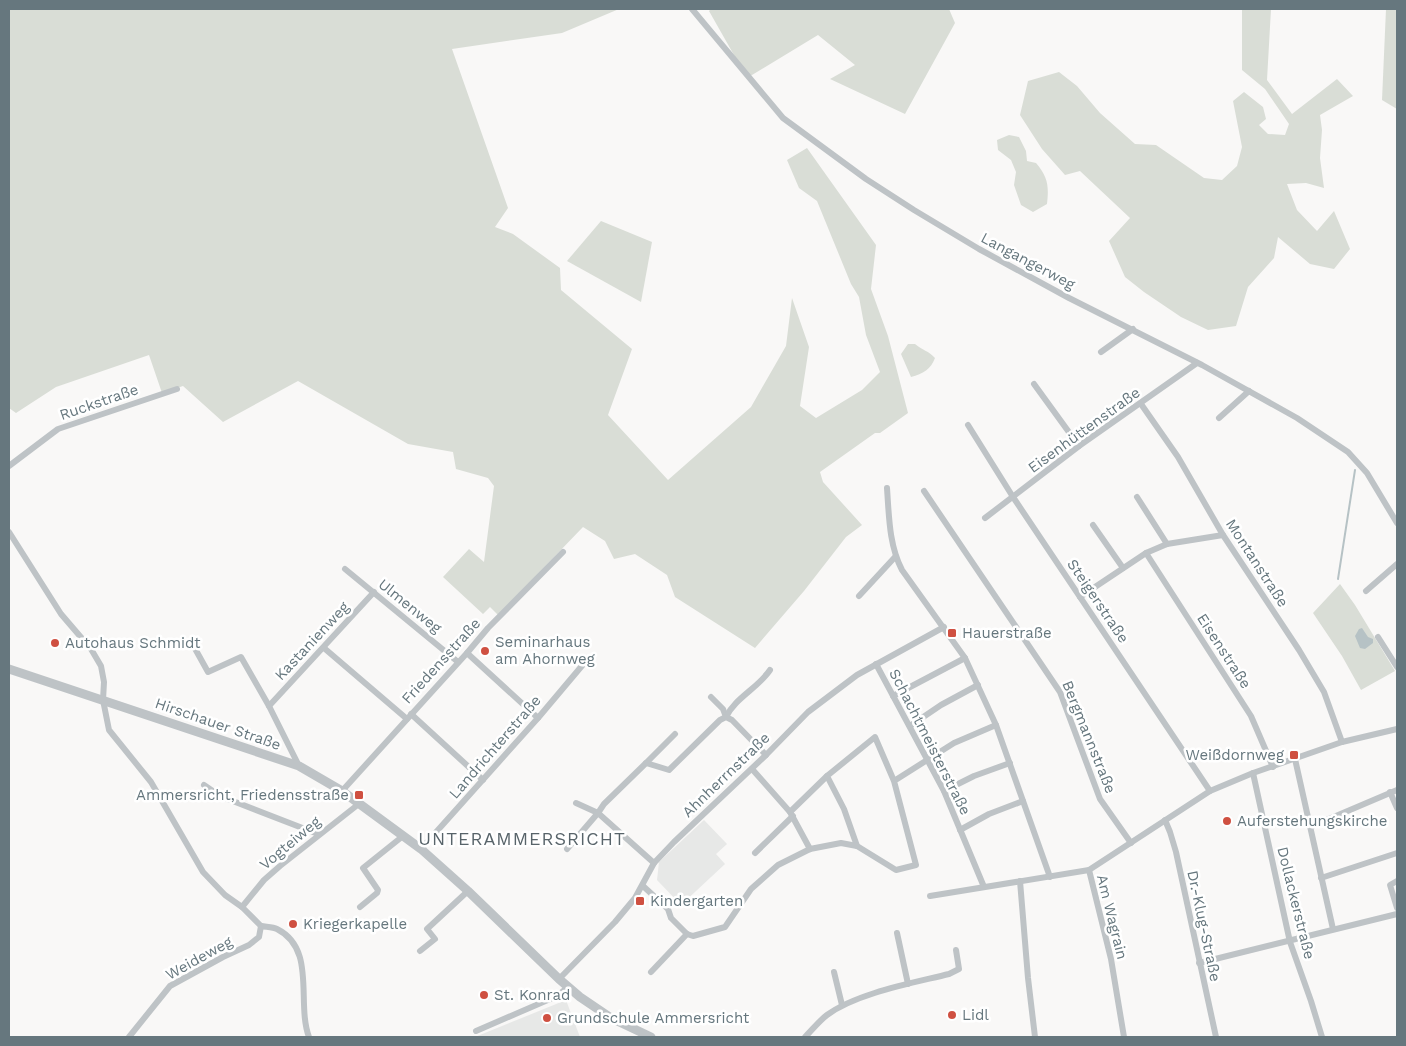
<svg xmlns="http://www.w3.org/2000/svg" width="1406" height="1046" viewBox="0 0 1406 1046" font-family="'Work Sans',sans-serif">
  <rect width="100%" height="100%" fill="#f9f8f7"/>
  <!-- built -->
  <g fill="#e7e8e7">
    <path d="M 704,820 L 727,844 L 716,854 L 725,864 L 681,905 L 657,880 L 659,862 Z"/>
    <path d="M 566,1000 L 580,1037 L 475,1037 Z"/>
  </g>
  <!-- green -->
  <g fill="#d9ddd6">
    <path d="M 9,9 L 619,9 L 562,33 L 452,49 L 508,208 L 495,227 L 513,234 L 560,268 L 561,290 L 632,349 L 608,415 L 668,480 L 751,407 L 786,346 L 792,298 L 809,347 L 800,406 L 816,418 L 862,390 L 880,372 L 866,335 L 859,297 L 851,284 L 817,201 L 799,188 L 787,160 L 807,148 L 876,245 L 871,289 L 888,336 L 908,413 L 880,433 L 875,433 L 820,472 L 823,482 L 862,525 L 846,537 L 804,591 L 755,648 L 675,597 L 667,575 L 635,554 L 614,559 L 605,541 L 583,527 L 498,615 L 490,607 L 483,614 L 443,577 L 469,549 L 484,562 L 494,486 L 488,478 L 456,469 L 453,452 L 408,444 L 298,381 L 223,422 L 183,386 L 162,393 L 149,355 L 56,387 L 16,413 L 9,408 Z"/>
    <path d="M 711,9 L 949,9 L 955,23 L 905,114 L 830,79 L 855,65 L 818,35 L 747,78 L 709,11 Z"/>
    <path d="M 1242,9 L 1271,9 L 1267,80 L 1292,114 L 1337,79 L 1353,96 L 1320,115 L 1322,130 L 1320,158 L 1324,188 L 1306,183 L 1287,184 L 1297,210 L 1317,231 L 1334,211 L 1350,249 L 1334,269 L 1310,264 L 1278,237 L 1274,258 L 1248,287 L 1236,326 L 1208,330 L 1181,317 L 1144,292 L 1125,277 L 1109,241 L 1130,218 L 1080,171 L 1065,175 L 1042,149 L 1020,115 L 1028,81 L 1059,72 L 1077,86 L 1100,113 L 1135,144 L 1156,145 L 1204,178 L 1222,180 L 1237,166 L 1242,147 L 1233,101 L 1244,92 L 1263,107 L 1266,119 L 1259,125 L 1268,134 L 1285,135 L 1289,124 L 1265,89 L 1242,70 Z"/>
    <path d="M 1386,9 L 1397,9 L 1397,109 L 1382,100 Z"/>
    <path d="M 1009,135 L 1019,137 L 1026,151 L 1027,161 L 1036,163 C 1048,177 1049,186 1047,204 L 1033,212 L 1021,205 L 1014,185 L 1016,172 L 1011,160 L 998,150 L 997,140 Z"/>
    <path d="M 601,221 L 652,242 L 641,302 L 567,261 Z"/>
    <path d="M 908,344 L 915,344 C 922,350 929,351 935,358 C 931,369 923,374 911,377 L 901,354 Z"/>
    <path d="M 1340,584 L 1355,605 L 1395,671 L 1361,690 L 1342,656 L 1313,613 Z"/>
  </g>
  <!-- water -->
  <path fill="#b6c2c5" d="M 1362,628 L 1368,637 L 1373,639 L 1373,643 L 1365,649 L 1360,648 L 1355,636 L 1359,629 Z"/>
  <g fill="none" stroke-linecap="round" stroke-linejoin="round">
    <!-- stream -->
    <path stroke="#b6c2c5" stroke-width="2" d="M 1338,579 L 1355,470"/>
    <!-- minor -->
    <g stroke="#bec3c6" stroke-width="6">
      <path d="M 692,9 L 783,118 L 866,179 L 914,210 L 979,249 L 1069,298 L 1202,365 L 1297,418 L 1348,452 L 1367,473 L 1397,523"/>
      <path d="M 1101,352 L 1133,329"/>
      <path d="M 1034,384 L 1079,446"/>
      <path d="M 1141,404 L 1178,457 L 1223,535 L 1299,650 L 1324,692 L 1342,742"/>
      <path d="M 1219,418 L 1249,391"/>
      <path d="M 968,425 L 1013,497 L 1210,791"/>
      <path d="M 9,466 L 58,429 L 177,389"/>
      <path d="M 887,488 C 889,516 889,545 902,570 L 965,658 L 996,725 L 1050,877"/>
      <path d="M 924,491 L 1060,692 L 1100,799 L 1131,843"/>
      <path d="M 1137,497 L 1167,544"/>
      <path d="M 985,518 L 1079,446 L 1197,363"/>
      <path d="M 1093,525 L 1123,568"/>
      <path d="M 9,532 L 61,614 L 91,649 L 101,666 L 104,682 L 103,700 L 109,730 L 151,782 L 203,872 L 225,895 L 242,907 L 261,926"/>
      <path d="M 1146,553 L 1251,716 L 1273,767"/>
      <path d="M 345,569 L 458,662"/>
      <path d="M 1366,591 L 1397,564"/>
      <path d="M 859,596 L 895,557"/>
      <path d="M 1080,597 L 1146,553 L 1167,544 L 1223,535"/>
      <path d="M 1378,637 L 1397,667"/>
      <path d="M 193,645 L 208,672 L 241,657 L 269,706 L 299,766"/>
      <path d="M 324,648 L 407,719"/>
      <path d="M 467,653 L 538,718"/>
      <path d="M 876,664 L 944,791 L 984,887"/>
      <path d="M 893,696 L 965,658"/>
      <path d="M 711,697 L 723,709 L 726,717"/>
      <path d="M 269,706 L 374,592"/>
      <path d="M 411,714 L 483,780"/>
      <path d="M 726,717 C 735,698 758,688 770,670"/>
      <path d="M 910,726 L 941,705 L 978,685"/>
      <path d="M 1295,759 L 1333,929"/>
      <path d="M 646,763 L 675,734"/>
      <path d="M 752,769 L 790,812 L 810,849"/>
      <path d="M 1253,773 L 1290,942 L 1311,1001 L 1322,1037"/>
      <path d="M 894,781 L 875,737 L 827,776 L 844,809 L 857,846 L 896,870 L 916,865 L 894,781 L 954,743 L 996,725"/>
      <path d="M 204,785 L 220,796 L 318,834"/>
      <path d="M 342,791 L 467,653 L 488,628 L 563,552"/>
      <path d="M 944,791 L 974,776 L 1010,763"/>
      <path d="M 1390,792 L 1397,808"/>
      <path d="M 576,803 L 598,813 L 654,863"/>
      <path d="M 790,812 L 827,776"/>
      <path d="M 1165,820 L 1170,832 L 1176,852 L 1216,1037"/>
      <path d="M 1310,827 L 1397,790"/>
      <path d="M 960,830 L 989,814 L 1023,801"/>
      <path d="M 421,849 L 538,718 L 586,661"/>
      <path d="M 567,849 L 598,813 L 604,804 L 646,763 L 669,770 L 720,720 L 726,717 L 732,720 L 766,755"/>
      <path d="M 755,853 L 793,816"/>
      <path d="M 1089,870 L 1111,959 L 1124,1037"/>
      <path d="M 1321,878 L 1397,853"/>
      <path d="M 1020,881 L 1028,978 L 1035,1037"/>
      <path d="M 1397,881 L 1390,885 L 1397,908"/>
      <path d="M 643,886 L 668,909 L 671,918 L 687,934 L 693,936 L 725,927 L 751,889 L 778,865 L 810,849 L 841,843 L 857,846"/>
      <path d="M 930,896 L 1089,870 L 1210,791 L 1253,773 L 1342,742 L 1397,729"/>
      <path d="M 242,907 L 264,880 L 280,866 L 360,803"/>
      <path d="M 360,907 L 377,893 L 378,890 L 363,868 L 403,836"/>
      <path d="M 261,926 C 266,927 273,927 277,929 C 317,949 296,1003 309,1037"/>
      <path d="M 897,933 L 908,984"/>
      <path d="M 420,951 L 435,939 L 427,929 L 468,891"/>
      <path d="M 1199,963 L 1397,914"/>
      <path d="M 651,972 L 687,934"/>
      <path d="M 834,972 L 842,1005"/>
      <path d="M 559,979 L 615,922 L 635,898 L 654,863 L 674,842 L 766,755 L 808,712 L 857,675 L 944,627"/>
      <path d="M 476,1031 L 557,996 L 568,987"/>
      <path d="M 129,1037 L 170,986 L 223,957 L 249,945 L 259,937 L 261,926"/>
      <path d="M 805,1037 C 812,1030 819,1021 827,1015 C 857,993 913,983 949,974 L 959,969 L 956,950"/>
    </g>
    <!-- tertiary -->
    <path stroke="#bec3c6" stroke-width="9" d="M 9,669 L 299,766 L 342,791 L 421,849 L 468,891 L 559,979 L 580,997 L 611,1018 L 651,1037"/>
  </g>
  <!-- markers -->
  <g fill="#cf5041" stroke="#fff" stroke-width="2">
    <rect x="947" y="628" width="10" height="10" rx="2.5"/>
    <circle cx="55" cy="643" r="5"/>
    <circle cx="485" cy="651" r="5"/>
    <rect x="1289" y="750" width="10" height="10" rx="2.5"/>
    <rect x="354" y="790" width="10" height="10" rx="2.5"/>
    <circle cx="1227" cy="821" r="5"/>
    <rect x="635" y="896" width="10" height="10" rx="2.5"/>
    <circle cx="293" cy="924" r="5"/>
    <circle cx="484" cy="995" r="5"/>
    <circle cx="952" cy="1015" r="5"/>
    <circle cx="547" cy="1018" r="5"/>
  </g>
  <g text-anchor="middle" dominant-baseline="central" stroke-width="5" stroke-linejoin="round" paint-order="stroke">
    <!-- street labels -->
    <g font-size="15" fill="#66777e" stroke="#fff">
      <text transform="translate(1028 261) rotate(28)">Langangerweg</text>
      <text transform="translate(99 402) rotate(-19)">Ruckstraße</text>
      <text transform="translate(1084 430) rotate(-36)">Eisenhüttenstraße</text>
      <text transform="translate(1257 563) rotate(57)">Montanstraße</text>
      <text transform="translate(1098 601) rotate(56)">Steigerstraße</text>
      <text transform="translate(410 606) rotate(39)">Ulmenweg</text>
      <text transform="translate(312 641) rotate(-47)">Kastanienweg</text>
      <text transform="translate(1224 651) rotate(57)">Eisenstraße</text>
      <text transform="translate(441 661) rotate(-48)">Friedensstraße</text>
      <text transform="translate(218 724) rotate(19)">Hirschauer Straße</text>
      <text transform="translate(1089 737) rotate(68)">Bergmannstraße</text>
      <text transform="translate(930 742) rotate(63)">Schachtmeisterstraße</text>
      <text transform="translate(495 747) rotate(-49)">Landrichterstraße</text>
      <text transform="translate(726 775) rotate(-44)">Ahnherrnstraße</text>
      <text transform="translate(290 843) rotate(-40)">Vogteiweg</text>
      <text transform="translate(1296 903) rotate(76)">Dollackerstraße</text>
      <text transform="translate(1112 917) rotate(76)">Am Wagrain</text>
      <text transform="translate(1204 926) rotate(78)">Dr.-Klug-Straße</text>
      <text transform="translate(199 958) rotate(-29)">Weideweg</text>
    </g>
    <!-- poi labels -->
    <g font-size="15" fill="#66777e" stroke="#fff" text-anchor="start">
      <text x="962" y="633">Hauerstraße</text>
      <text x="495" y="642">Seminarhaus<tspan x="495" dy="17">am Ahornweg</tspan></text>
      <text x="65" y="643">Autohaus Schmidt</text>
      <text x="1284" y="755" text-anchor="end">Weißdornweg</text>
      <text x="349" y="795" text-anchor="end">Ammersricht, Friedensstraße</text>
      <text x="1237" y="821">Auferstehungskirche</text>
      <text x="650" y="901">Kindergarten</text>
      <text x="303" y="924">Kriegerkapelle</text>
      <text x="494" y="995">St. Konrad</text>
      <text x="962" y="1015">Lidl</text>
      <text x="557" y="1018">Grundschule Ammersricht</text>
    </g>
    <!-- quarter labels -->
    <g font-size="18" letter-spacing="1" fill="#58646a" stroke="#fff">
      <text x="522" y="838">UNTERAMMERSRICHT</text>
    </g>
  </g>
  <!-- border -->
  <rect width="1406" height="1046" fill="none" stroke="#66777e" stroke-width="20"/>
</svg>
